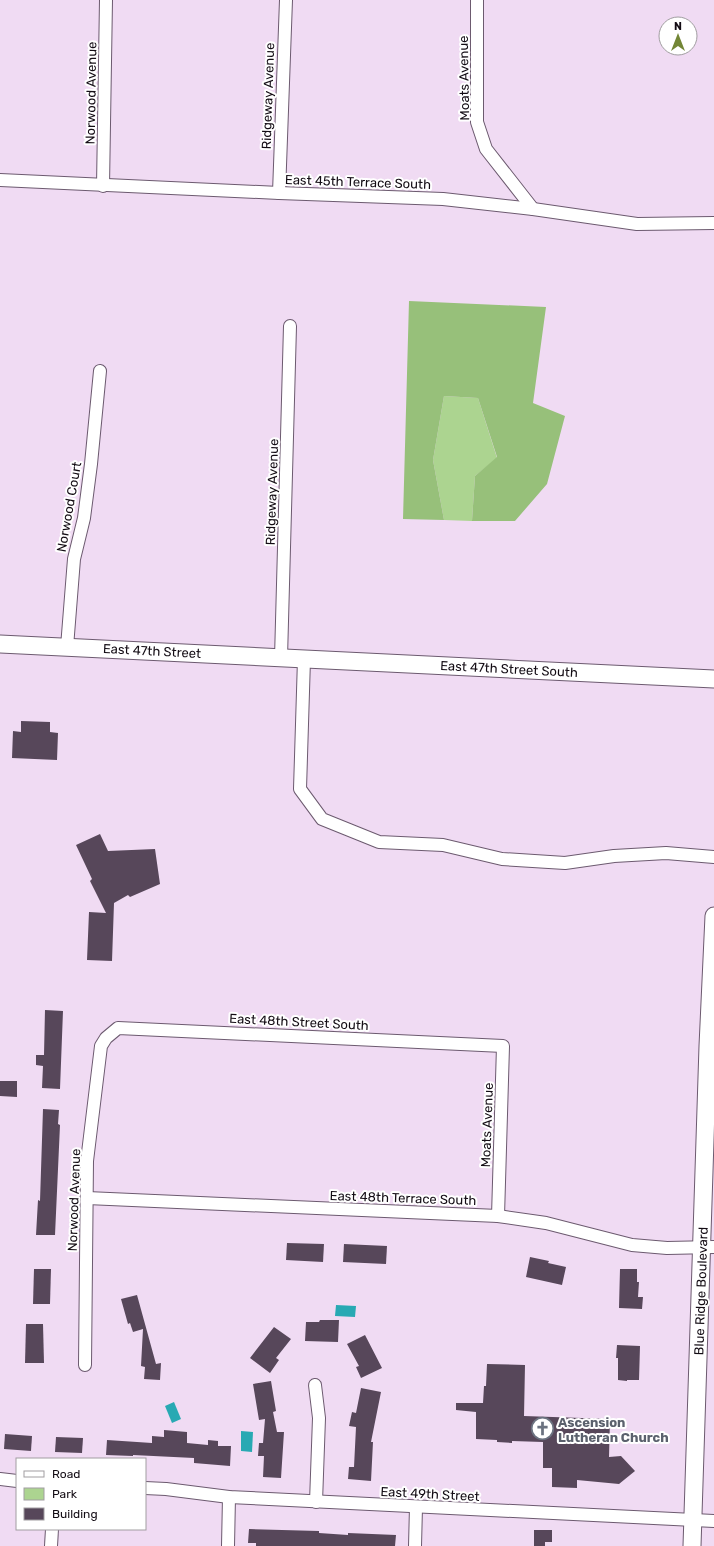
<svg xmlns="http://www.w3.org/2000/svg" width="714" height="1546" viewBox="0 0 714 1546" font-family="Rubik,sans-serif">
  <rect width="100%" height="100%" fill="#f0dbf3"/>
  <!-- green -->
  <path fill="#acd490" d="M 444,396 L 478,398 L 497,458 L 475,476 L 472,521 L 444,520 L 433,460 Z"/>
  <!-- forest -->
  <path fill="#97c07a" d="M 409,301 L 546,307 L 533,403 L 565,416 L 547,484 L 515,521 L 472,521 L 475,476 L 497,457 L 478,398 L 444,396 L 433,460 L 444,520 L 403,519 Z"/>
  <!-- water -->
  <g fill="#28a9b3">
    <path d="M 336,1305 L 356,1306 L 355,1317 L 335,1316 Z"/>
    <path d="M 174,1402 L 181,1419 L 172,1423 L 165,1406 Z"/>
    <path d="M 241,1431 L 253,1432 L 252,1452 L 241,1451 Z"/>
  </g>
  <!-- building -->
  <g fill="#57475a">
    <path d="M 21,721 L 50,722 L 50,732 L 58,733 L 57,760 L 12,758 L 13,731 L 21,732 Z"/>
    <path d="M 100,834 L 108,851 L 155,849 L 160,884 L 130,897 L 128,895 L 114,903 L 112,961 L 87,960 L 89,912 L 106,913 L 90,881 L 92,879 L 76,845 Z"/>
    <path d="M 45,1010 L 63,1011 L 60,1089 L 42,1088 L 43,1066 L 36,1065 L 36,1055 L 44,1055 Z"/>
    <path d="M 0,1081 L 17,1081 L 17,1097 L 0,1096 Z"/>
    <path d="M 43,1109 L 59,1110 L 58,1124 L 60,1125 L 55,1235 L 36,1235 L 38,1200 L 40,1201 Z"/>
    <path d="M 287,1243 L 324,1244 L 323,1262 L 286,1260 Z"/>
    <path d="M 344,1244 L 387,1246 L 386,1264 L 343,1262 Z"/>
    <path d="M 530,1257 L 549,1261 L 548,1263 L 566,1267 L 562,1285 L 526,1277 Z"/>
    <path d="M 34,1269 L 51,1269 L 50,1304 L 33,1304 Z"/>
    <path d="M 620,1269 L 637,1269 L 637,1282 L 639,1282 L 638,1297 L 643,1297 L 642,1309 L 619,1308 Z"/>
    <path d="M 137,1295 L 156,1364 L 161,1363 L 160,1380 L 144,1379 L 145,1367 L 141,1366 L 143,1329 L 133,1332 L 130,1323 L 128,1324 L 121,1299 Z"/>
    <path d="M 320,1320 L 339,1320 L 338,1342 L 305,1341 L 306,1322 L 319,1322 Z"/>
    <path d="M 26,1324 L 43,1324 L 44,1363 L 25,1363 Z"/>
    <path d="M 274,1327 L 291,1339 L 276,1358 L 279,1360 L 270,1373 L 250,1358 Z"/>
    <path d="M 365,1335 L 382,1368 L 361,1378 L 356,1367 L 359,1366 L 347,1344 Z"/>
    <path d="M 617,1345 L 640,1346 L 639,1380 L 627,1380 L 627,1381 L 618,1380 L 618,1358 L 616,1358 Z"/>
    <path d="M 487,1364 L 525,1365 L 524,1416 L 610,1419 L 609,1457 L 621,1456 L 635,1471 L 619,1484 L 577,1480 L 577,1488 L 552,1487 L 552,1468 L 543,1468 L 543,1442 L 512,1441 L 512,1443 L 497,1442 L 497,1440 L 476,1439 L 476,1412 L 456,1410 L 456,1403 L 483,1403 L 484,1386 L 486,1386 Z"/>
    <path d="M 271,1381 L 276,1411 L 273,1412 L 277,1432 L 284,1432 L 281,1478 L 263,1477 L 264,1456 L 258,1456 L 259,1443 L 263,1443 L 265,1419 L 259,1420 L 253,1384 Z"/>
    <path d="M 361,1388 L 381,1392 L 371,1442 L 373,1442 L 371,1481 L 348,1479 L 349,1467 L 354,1467 L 356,1427 L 349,1426 L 352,1412 L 356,1413 Z"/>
    <path d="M 164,1430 L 187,1432 L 187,1443 L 208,1445 L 208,1440 L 218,1441 L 218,1446 L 231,1446 L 230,1466 L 194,1463 L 194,1458 L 133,1455 L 133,1456 L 106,1455 L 107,1440 L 152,1443 L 152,1436 L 164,1437 Z"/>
    <path d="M 5,1434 L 32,1436 L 31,1451 L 4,1449 Z"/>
    <path d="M 56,1437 L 83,1438 L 82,1453 L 55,1452 Z"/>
    <path d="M 249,1529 L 319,1531 L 319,1533 L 348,1535 L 348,1533 L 396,1535 L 395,1546 L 256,1546 L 256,1543 L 248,1543 Z"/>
    <path d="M 534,1530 L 552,1530 L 552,1542 L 545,1542 L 545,1546 L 534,1546 Z"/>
  </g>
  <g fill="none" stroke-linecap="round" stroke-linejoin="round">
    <defs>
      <g id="street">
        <path d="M 477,0 L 477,122 L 486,149 L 533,209"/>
        <path d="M 0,180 L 279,193 L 443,199 L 533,209 L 637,224 L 714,223"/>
        <path d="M 103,186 L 106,0"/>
        <path d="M 279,193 L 286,0"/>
        <path d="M 67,647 L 74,559 L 84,518 L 91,464 L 100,371"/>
        <path d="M 281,658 L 290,326"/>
        <path d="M 304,659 L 300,789 L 322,819 L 379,842 L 443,845 L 502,859 L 565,863 L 614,856 L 666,853 L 714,857"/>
        <path d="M 87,1198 L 498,1216 L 546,1223 L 632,1245 L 667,1248 L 714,1247"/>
        <path d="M 85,1365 L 87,1161 L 101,1046 L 106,1038 L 118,1028 L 503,1046 L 498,1216"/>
        <path d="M 315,1385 L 319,1418 L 316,1502"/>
        <path d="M 0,1479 L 17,1481"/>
        <path d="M 145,1488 L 166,1489 L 229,1497 L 714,1521"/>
        <path d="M 51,1546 L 52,1529"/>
        <path d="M 228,1546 L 229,1497"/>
        <path d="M 415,1546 L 416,1507"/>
      </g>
      <g id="secondary">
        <path d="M 0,644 L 714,679"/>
        <path d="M 692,1546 L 708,1046 L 714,916"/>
      </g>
    </defs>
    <!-- street casing -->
    <use href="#street" stroke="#6c5a6f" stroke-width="14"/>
    <!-- secondary casing -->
    <use href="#secondary" stroke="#6c5a6f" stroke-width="19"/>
    <!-- street -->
    <use href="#street" stroke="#fff" stroke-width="12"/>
    <!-- secondary -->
    <use href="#secondary" stroke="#fff" stroke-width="17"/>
  </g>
  <!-- icons -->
  <defs>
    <symbol id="church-ring" viewBox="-11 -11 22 22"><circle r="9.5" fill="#fff" stroke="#6b7280" stroke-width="1.5"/><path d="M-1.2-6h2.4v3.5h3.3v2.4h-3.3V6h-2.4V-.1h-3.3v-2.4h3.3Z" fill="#6b7280"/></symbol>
  </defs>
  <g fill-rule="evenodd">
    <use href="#church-ring" x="530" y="1416" width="25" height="25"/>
  </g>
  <g text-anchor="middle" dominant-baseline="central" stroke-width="4" stroke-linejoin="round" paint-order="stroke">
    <!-- street labels -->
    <g font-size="13" fill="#130c14" stroke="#fff">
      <text transform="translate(464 78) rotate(-91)">Moats Avenue</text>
      <text transform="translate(91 93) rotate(-89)">Norwood Avenue</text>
      <text transform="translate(268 96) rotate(-88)">Ridgeway Avenue</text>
      <text transform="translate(358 182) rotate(2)">East 45th Terrace South</text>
      <text transform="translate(272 492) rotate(-88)">Ridgeway Avenue</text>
      <text transform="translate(69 507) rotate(-80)">Norwood Court</text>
      <text transform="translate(152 651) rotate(3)">East 47th Street</text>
      <text transform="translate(509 669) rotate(3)">East 47th Street South</text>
      <text transform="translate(299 1022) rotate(3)">East 48th Street South</text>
      <text transform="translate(487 1125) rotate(-88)">Moats Avenue</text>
      <text transform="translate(403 1198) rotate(2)">East 48th Terrace South</text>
      <text transform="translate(74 1200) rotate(-88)">Norwood Avenue</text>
      <text transform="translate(701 1291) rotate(-88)">Blue Ridge Boulevard</text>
      <text transform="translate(430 1494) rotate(3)">East 49th Street</text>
    </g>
    <!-- worship labels -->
    <g font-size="13" font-weight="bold" fill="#5b616d" stroke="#fff" text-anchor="start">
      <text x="558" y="1422">Ascension<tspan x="558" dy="15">Lutheran Church</tspan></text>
    </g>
  </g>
  <!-- legend -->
  <rect x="16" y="1458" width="130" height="72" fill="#ffffff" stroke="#a19ea1"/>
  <rect x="24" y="1471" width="20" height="6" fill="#ffffff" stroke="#a19ea1"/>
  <text x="52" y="1478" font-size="12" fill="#130c14">Road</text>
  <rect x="24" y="1488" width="20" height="12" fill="#acd490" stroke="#a19ea1"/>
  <text x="52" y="1498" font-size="12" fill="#130c14">Park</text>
  <rect x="24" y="1508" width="20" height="12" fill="#57475a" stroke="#a19ea1"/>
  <text x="52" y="1518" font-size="12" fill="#130c14">Building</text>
  <!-- north arrow -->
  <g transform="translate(678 36)"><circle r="19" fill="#ffffff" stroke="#a19ea1"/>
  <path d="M0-3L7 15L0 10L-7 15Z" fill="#738636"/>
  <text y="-6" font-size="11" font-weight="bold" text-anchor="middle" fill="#130c14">N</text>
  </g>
</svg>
